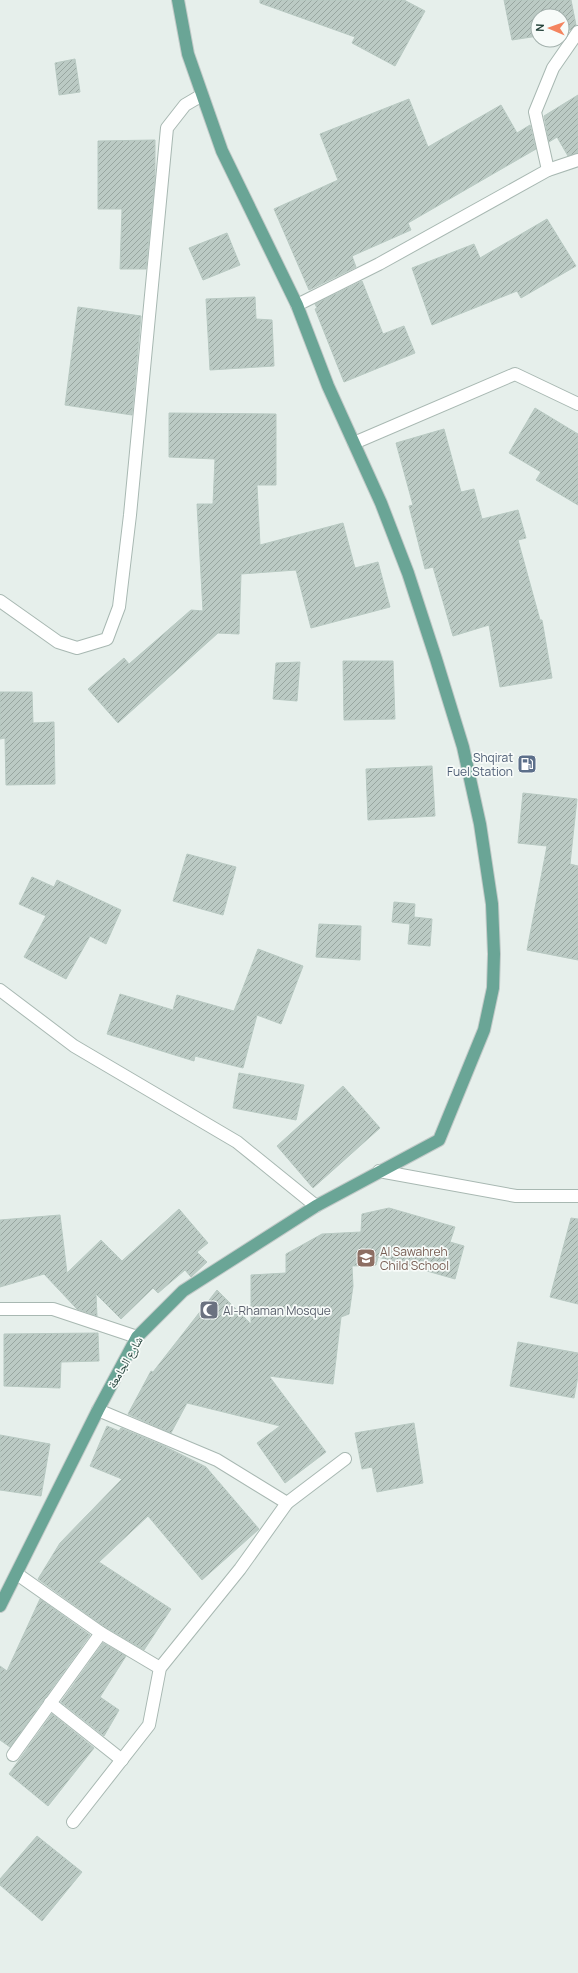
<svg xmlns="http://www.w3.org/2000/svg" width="578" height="1973" viewBox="0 0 578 1973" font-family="Manrope,'Noto Naskh Arabic',sans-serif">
  <defs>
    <pattern id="building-hatch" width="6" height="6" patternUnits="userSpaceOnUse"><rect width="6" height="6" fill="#bbcac4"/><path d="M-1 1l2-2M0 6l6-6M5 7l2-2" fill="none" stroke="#98a6a0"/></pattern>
  </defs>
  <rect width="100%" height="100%" fill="#e6efeb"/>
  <!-- building -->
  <g fill="url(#building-hatch)" stroke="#b8c9c2">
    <path d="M 260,0 L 404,0 L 425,11 L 395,66 L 352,43 L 355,37 L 260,3 Z"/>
    <path d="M 504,0 L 571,0 L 576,25 L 571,30 L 562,31 L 562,16 L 538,16 L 538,36 L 512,40 Z"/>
    <path d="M 75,59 L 80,92 L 59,95 L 55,63 Z"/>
    <path d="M 578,95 L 578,153 L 568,156 L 557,137 L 549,142 L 544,116 Z"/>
    <path d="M 409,99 L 428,147 L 501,105 L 517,133 L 530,125 L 536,149 L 408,223 L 411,230 L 352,256 L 356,267 L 309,290 L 274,209 L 338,180 L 320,134 Z"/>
    <path d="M 155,140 L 155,178 L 146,269 L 120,269 L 122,209 L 98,209 L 98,141 Z"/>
    <path d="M 547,219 L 576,266 L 521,298 L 517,291 L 432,325 L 412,268 L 474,244 L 480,258 Z"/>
    <path d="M 227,233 L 240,265 L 203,280 L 189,248 Z"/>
    <path d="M 362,281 L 383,334 L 404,326 L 415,353 L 344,382 L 315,309 L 317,308 L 315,304 Z"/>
    <path d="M 255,297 L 256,319 L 272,320 L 274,366 L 210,370 L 206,299 Z"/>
    <path d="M 78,307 L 141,316 L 132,415 L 65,405 Z"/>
    <path d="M 535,408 L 578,434 L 578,505 L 536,480 L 541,472 L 509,453 Z"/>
    <path d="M 169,413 L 276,414 L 276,485 L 257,485 L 260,545 L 343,523 L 355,568 L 378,562 L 390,607 L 311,628 L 296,570 L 241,574 L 239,634 L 218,633 L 118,723 L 88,689 L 124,658 L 129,664 L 191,610 L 203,611 L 197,504 L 213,504 L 215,459 L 169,457 Z"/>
    <path d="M 444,429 L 461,492 L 474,489 L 482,519 L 518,510 L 526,538 L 518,540 L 540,620 L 542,620 L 552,678 L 500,687 L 489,625 L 453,636 L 433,567 L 425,569 L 409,506 L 413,505 L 396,443 Z"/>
    <path d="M 343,661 L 393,661 L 395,719 L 344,720 Z"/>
    <path d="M 300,662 L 297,701 L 273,699 L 276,663 Z"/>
    <path d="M 0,692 L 32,692 L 33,723 L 54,722 L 55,784 L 6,785 L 5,738 L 0,739 Z"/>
    <path d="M 432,766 L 435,816 L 368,820 L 366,769 Z"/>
    <path d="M 523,793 L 577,799 L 570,864 L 578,866 L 578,960 L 527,950 L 547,846 L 518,843 Z"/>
    <path d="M 187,854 L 236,867 L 223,915 L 173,901 Z"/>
    <path d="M 32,877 L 54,887 L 57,880 L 121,910 L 106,944 L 90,936 L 66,979 L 24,957 L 46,916 L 19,904 Z"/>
    <path d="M 394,902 L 415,904 L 414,917 L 432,919 L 430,946 L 408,944 L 410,924 L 392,922 Z"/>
    <path d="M 319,924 L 361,926 L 360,960 L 316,957 Z"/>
    <path d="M 258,949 L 303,966 L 281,1024 L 257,1015 L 243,1068 L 195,1056 L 194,1061 L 107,1034 L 120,994 L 173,1010 L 177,995 L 234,1011 Z"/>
    <path d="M 239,1073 L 304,1085 L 296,1120 L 233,1108 Z"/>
    <path d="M 343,1086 L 380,1128 L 313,1188 L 277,1146 Z"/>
    <path d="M 389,1208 L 455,1227 L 450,1242 L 464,1246 L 455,1279 L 378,1257 L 376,1265 L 352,1266 L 353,1286 L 349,1314 L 341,1317 L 333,1384 L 269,1376 L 326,1452 L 285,1483 L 257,1443 L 280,1426 L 187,1403 L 171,1433 L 128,1414 L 151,1371 L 153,1372 L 217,1290 L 251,1324 L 251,1275 L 286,1273 L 286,1254 L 322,1234 L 361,1232 L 362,1214 Z"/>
    <path d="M 179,1209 L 208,1243 L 197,1252 L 207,1262 L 191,1277 L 185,1270 L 158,1293 L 153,1288 L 121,1319 L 96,1294 L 97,1316 L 77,1309 L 44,1274 L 0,1287 L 0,1220 L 60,1215 L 67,1273 L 101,1240 L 122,1261 Z"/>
    <path d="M 571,1218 L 578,1219 L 578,1304 L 550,1297 Z"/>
    <path d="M 98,1333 L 99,1361 L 61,1362 L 60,1388 L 4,1386 L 4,1334 Z"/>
    <path d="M 518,1342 L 578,1353 L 578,1376 L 574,1398 L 510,1386 Z"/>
    <path d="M 414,1423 L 423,1483 L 377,1492 L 372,1467 L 362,1469 L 355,1433 Z"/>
    <path d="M 107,1426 L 119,1431 L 121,1428 L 164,1446 L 206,1467 L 259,1529 L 202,1580 L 148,1516 L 99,1562 L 171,1609 L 144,1650 L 105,1627 L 38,1579 L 60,1543 L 122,1479 L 90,1466 Z"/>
    <path d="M 0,1435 L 50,1444 L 41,1496 L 0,1490 Z"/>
    <path d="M 40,1599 L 90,1635 L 10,1747 L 0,1740 L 0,1666 L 7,1671 Z"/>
    <path d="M 103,1643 L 126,1656 L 100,1697 L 119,1710 L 104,1736 L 61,1702 Z"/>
    <path d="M 52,1714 L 94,1748 L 48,1806 L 9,1774 Z"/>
    <path d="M 37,1836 L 82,1872 L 42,1921 L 0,1885 L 0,1879 Z"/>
  </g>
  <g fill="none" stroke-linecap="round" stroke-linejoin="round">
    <defs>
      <g id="minor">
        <path d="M 548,170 L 535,112 L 553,68 L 578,32"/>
        <path d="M 297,305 L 379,264 L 548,170 L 578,160"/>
        <path d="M 354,443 L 515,374 L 578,404"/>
        <path d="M 0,601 L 58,642 L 77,648 L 107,639 L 119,607 L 130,515 L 167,128 L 185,105 L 202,95"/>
        <path d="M 0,990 L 74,1046 L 237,1142 L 316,1206"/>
        <path d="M 379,1171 L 516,1196 L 578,1196"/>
        <path d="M 0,1309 L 53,1309 L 137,1337"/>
        <path d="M 98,1410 L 217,1460 L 287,1503"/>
        <path d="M 17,1574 L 101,1633 L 160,1668"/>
        <path d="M 50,1703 L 122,1760"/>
        <path d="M 13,1755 L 101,1633"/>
        <path d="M 73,1822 L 149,1725 L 160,1668 L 240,1569 L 287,1503 L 345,1459"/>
      </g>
      <path id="major" d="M 0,1606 L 98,1410 L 137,1337 L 183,1291 L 316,1206 L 439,1140 L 484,1030 L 493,988 L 494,954 L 492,904 L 480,824 L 463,747 L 436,659 L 408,573 L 381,503 L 328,386 L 297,305 L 222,151 L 188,54 L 178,0"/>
    </defs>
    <!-- minor casing -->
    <use href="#minor" stroke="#a8b8b2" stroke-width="14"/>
    <!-- major casing -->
    <use href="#major" stroke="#c2cac8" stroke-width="14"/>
    <!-- minor -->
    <use href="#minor" stroke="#fff" stroke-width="12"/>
    <!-- major -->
    <use href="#major" stroke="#6aa596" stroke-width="12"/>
  </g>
  <!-- icons -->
  <defs>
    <symbol id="fuel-square" viewBox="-11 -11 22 22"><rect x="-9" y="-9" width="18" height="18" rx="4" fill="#5c6f8a" stroke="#f7fbf9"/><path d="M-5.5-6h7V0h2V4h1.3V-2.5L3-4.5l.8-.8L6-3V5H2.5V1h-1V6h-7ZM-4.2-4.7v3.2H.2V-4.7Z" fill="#fff"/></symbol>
    <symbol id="school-square" viewBox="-11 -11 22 22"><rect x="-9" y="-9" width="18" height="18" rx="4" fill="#8d6e63" stroke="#f7fbf9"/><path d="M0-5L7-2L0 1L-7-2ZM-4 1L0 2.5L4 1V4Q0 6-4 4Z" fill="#fff"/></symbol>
    <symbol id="mosque-square" viewBox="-11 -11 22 22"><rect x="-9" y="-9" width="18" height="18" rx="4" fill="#6b7280" stroke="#f7fbf9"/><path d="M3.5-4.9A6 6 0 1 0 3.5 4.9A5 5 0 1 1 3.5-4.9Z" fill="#fff"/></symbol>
  </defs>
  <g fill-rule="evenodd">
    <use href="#fuel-square" x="516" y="753" width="22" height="22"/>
    <use href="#school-square" x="355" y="1247" width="22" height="22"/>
    <use href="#mosque-square" x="198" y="1299" width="22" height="22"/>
  </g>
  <g text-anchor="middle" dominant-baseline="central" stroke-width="3.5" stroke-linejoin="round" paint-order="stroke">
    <!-- service labels -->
    <g font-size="12" fill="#4e5e75" stroke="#f7fbf9" text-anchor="end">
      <text x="513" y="757">Shqirat<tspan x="513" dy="14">Fuel Station</tspan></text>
    </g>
    <!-- education labels -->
    <g font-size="12" fill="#785e54" stroke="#f7fbf9" text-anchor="start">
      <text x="380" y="1251">Al Sawahreh<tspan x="380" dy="14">Child School</tspan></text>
    </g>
    <!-- worship labels -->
    <g font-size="12" fill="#5b616d" stroke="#f7fbf9" text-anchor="start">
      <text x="223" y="1310">Al-Rhaman Mosque</text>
    </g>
    <!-- street labels -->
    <g font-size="12" fill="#24423a" stroke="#f7fbf9">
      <text transform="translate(125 1362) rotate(-60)">شارع الجامعة</text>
    </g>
  </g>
  <!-- north arrow -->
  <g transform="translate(550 28) rotate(272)"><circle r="19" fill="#f7fbf9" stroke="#a3b1ad"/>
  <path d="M0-3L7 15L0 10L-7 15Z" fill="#f4845f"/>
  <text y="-6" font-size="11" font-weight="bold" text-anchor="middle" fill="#24423a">N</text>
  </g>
</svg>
